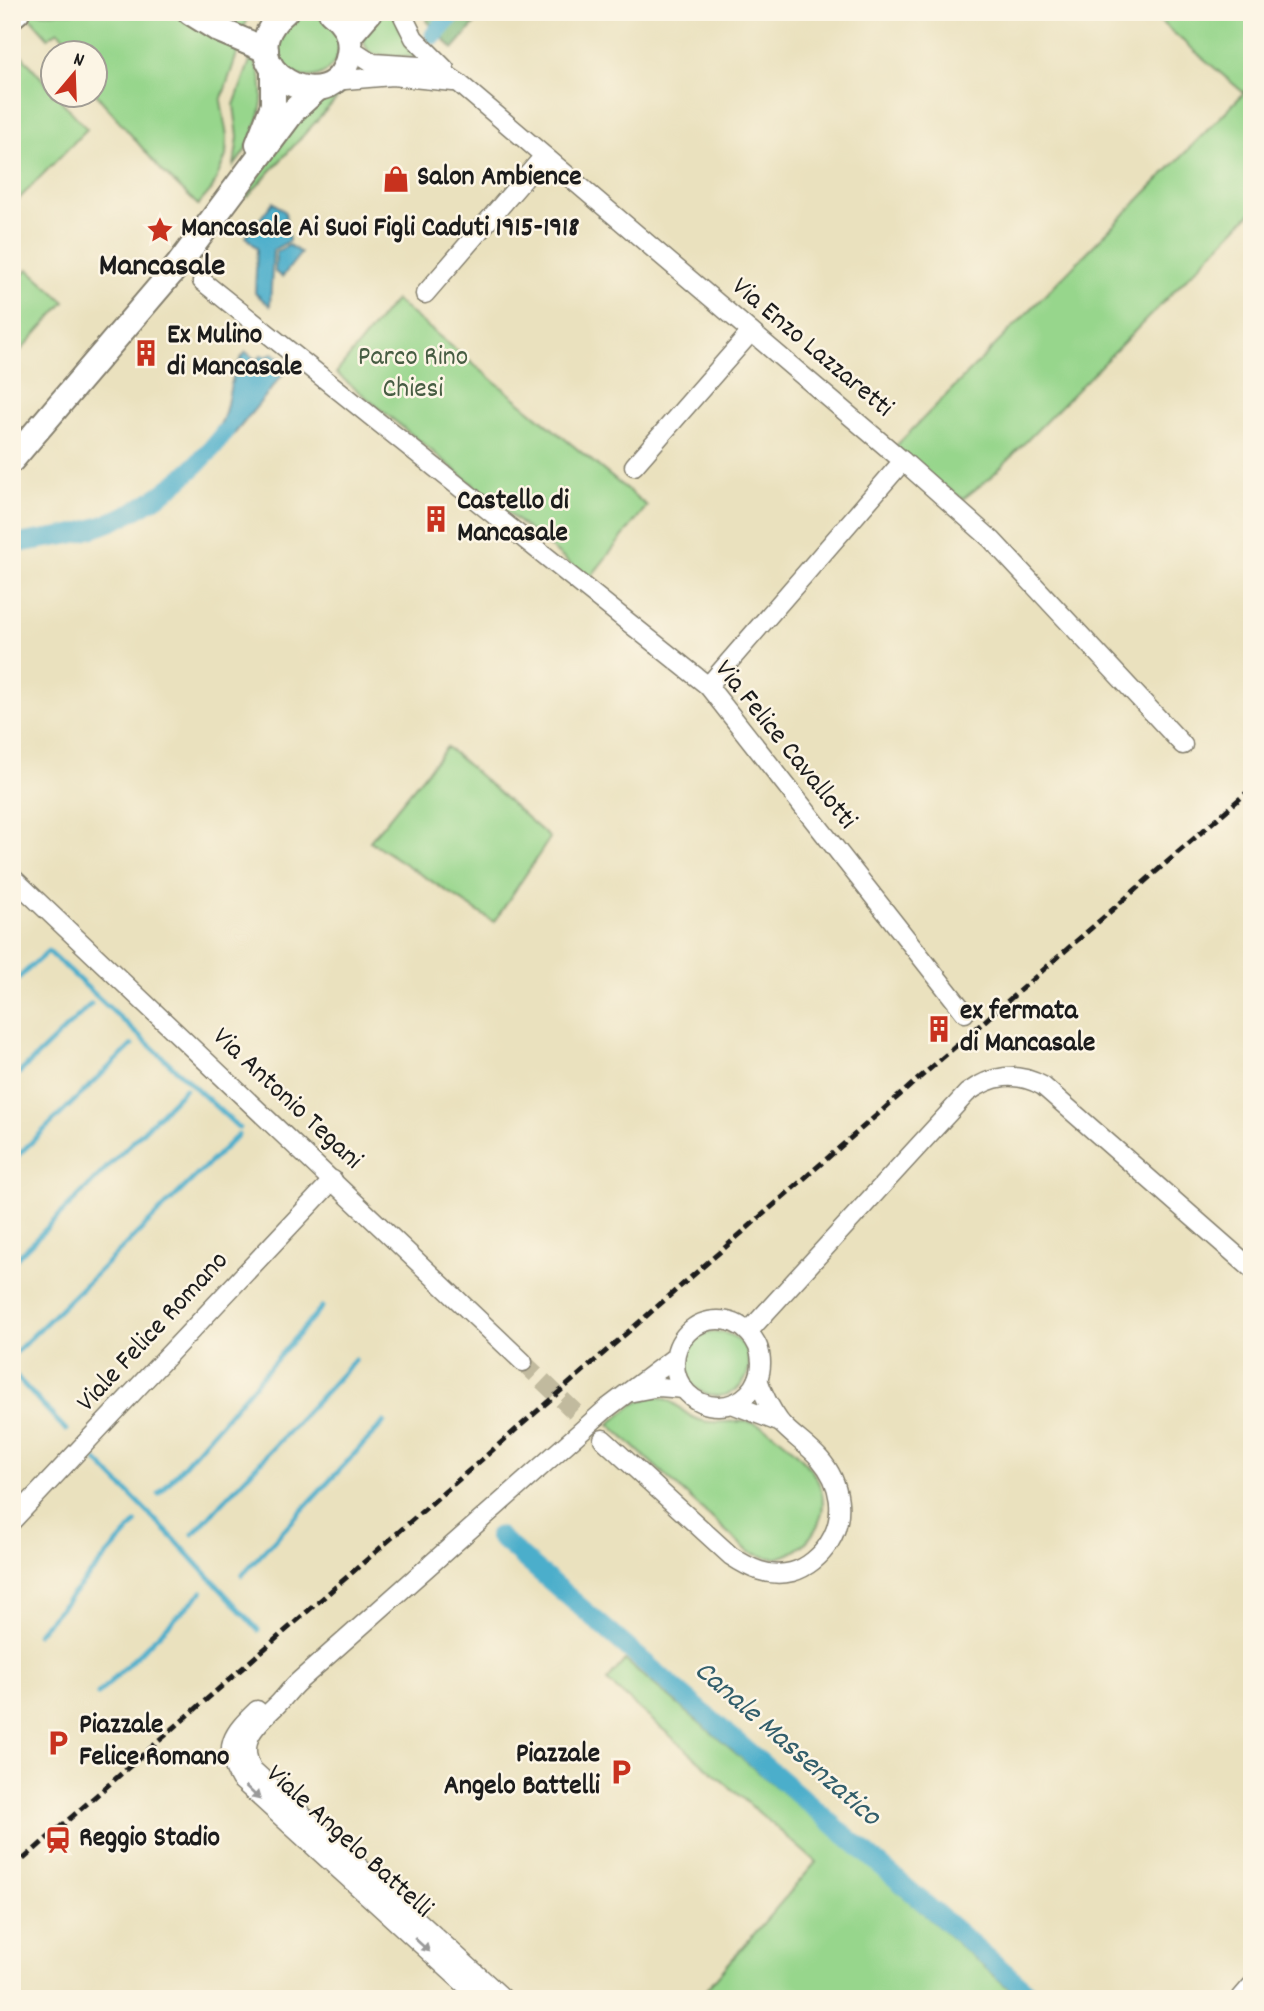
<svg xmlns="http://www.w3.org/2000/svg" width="1264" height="2011" viewBox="0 0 1264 2011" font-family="Dekko,sans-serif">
  <rect width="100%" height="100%" fill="#fcf5e5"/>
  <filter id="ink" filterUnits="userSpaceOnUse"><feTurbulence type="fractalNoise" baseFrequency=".0143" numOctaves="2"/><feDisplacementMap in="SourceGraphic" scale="14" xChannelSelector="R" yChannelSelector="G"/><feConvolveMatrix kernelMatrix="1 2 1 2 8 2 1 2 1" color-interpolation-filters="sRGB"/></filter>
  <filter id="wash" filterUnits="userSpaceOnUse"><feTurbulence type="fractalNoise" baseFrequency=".00686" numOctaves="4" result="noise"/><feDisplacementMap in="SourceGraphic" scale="28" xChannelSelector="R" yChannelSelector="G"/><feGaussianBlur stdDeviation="1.57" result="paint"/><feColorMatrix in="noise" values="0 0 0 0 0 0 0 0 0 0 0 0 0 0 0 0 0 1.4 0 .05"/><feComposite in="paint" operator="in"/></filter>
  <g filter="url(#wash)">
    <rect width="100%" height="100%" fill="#eae1be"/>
    <!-- green -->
    <g fill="#97d68c" stroke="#5a7954" stroke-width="2">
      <path d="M 174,12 L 239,48 L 221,101 L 227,136 L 226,156 L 212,189 L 198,205 L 161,170 L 95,93 L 103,82 L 95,72 L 94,52 L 77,52 L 58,31 L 48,38 L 26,13 Z"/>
      <path d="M 204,12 L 250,12 L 243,31 Z"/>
      <path d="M 381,12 L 395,12 L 400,31 L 424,58 L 371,54 C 355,37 369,27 381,12 Z"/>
      <path d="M 1149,12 L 1252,12 L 1252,85 L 1244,92 L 1252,99 L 1252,212 L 991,477 L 963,499 L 891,451 L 1244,93 Z"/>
      <circle cx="308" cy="46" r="31"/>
      <path d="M 12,44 L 52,90 L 52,94 L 56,95 L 87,129 L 12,206 Z"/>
      <path d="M 251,58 C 275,89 257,138 234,166 L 238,137 L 234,105 Z"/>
      <path d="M 350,84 L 248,196 L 242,197 L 313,102 Z"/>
      <path d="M 28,269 L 65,302 L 12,360 L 12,286 Z"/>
      <path d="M 395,300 L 647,506 L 589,579 L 336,373 Z"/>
      <path d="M 447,747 L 550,838 L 494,922 L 370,841 Z"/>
      <circle cx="717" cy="1364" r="32"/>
      <path d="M 653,1396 C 677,1398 680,1414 699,1420 C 721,1427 743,1415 763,1427 C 784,1439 814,1465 821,1489 C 829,1518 809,1549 781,1557 C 771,1560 759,1555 749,1552 L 609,1424 L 634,1404 Z"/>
      <path d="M 625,1660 L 837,1838 L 1021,1999 L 698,1999 L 816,1862 L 607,1681 Z"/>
    </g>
    <!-- forest -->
    <path fill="#79b778" stroke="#4a6a4a" stroke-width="2" d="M 428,12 L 485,12 L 453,49 L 427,21 Z"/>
    <!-- water -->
    <g fill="#4caecb" stroke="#346574" stroke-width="2">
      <path d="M 273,202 L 285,212 L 289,241 L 273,250 L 270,306 L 255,293 L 257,248 L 246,237 Z"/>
      <path d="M 289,245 L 301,253 L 282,277 L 275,272 L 276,252 Z"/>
      <path d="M 246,352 L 256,360 L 262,355 L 266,357 L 273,353 L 290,366 L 231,438 L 218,427 C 231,412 226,374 246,352 Z"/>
    </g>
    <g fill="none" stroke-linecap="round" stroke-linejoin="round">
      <!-- stream -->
      <g stroke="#4caecb" stroke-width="5">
        <path d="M 12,984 L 48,951 L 239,1128"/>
        <path d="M 12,1080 L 91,1004"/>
        <path d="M 12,1161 L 132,1045"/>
        <path d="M 12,1263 L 185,1089"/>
        <path d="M 12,1356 L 238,1135"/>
        <path d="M 12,1372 L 66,1430"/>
        <path d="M 97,1461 L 178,1543 L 258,1630"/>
        <path d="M 159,1494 L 322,1307"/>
        <path d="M 193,1534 L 355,1360"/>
        <path d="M 242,1575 L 384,1422"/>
        <path d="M 37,1634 L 136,1523"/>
        <path d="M 98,1694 L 202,1592"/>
      </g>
      <!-- canal -->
      <g stroke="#4caecb" stroke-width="19">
        <path d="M 434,35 L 454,12"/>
        <path d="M 12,545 C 35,539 59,538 81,532 C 138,517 190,479 225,432"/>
        <path d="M 498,1536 L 1036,1999"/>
      </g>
    </g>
  </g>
  <g filter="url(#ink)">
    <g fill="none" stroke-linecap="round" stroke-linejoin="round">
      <!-- street-tunnel -->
      <path stroke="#c1ba9e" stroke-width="18" stroke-dasharray="18 9" stroke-linecap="butt" d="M 523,1362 L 603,1439"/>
      <defs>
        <g id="street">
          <path d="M 401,12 L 414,38 L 445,69"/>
          <path d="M 350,48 L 373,63 L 435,67 L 460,84 L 903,461 L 708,686"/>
          <path d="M 333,81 L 392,76 L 453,82"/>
          <path d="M 202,281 L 708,686 L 965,1013"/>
          <path d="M 425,294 L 544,156"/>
          <path d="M 903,461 L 992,540 L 1183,745"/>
          <path d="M 634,466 L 751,332"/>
          <path d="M 12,877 L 523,1362"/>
          <circle cx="718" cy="1363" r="43"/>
          <path d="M 748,1332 L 967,1093 C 992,1075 1015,1071 1043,1086 L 1252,1269"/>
          <path d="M 633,1392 L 659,1387 L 684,1389"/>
          <path d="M 732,1404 L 781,1423"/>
          <path d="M 603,1439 L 731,1556 C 749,1568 769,1578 792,1572 C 807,1568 821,1556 829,1543 C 846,1516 841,1483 820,1459 C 808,1445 792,1436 780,1422 C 770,1408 763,1395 758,1379"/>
          <path d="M 12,1521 L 333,1180"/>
          <path d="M 257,1710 C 233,1733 221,1747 240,1779 L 481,1999"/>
          <path d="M 504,1999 L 253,1770 C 236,1741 257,1724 277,1705 C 285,1697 291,1688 299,1681 L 606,1409 L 675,1357"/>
          <path d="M 1240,1999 L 1252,1985"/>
        </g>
        <g id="secondary">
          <path d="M 190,12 L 219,30 L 266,50"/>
          <path d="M 285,12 C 220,67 336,129 349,54 C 352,37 344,22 331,12"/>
          <path d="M 12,16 L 17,12"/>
          <path d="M 349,36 L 370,12"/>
          <path d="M 258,144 L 273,105 L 273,71"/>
          <path d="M 12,460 L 179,264 L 294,110 L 317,89"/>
        </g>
      </defs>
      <!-- street casing -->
      <use href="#street" stroke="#837e6d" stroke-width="21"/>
      <!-- secondary casing -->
      <use href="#secondary" stroke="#837e6d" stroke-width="28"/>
      <!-- street -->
      <use href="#street" stroke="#fff" stroke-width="18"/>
      <!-- secondary -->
      <use href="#secondary" stroke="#fff" stroke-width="24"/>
      <!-- rail -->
      <path stroke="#1c1c1c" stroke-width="5" stroke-dasharray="10 5" stroke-linecap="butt" d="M 12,1869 L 1252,788"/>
    </g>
    <!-- one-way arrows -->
    <defs><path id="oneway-solid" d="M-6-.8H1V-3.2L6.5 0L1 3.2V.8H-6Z" transform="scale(1.75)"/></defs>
    <g fill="#999">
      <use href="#oneway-solid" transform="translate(253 1793) rotate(43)"/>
      <use href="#oneway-solid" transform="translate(422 1945) rotate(42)"/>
    </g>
  </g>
  <!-- icons -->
  <defs>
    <symbol id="shop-bare" viewBox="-9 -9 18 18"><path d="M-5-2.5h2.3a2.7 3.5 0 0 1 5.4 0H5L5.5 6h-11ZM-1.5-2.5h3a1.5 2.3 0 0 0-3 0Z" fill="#c8321e" stroke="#fcf5e5" stroke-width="2.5" paint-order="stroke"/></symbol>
    <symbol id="sight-bare" viewBox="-9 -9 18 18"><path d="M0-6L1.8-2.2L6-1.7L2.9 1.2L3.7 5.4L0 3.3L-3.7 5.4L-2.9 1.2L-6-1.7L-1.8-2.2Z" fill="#c8321e" stroke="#fcf5e5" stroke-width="2.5" paint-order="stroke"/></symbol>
    <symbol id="building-bare" viewBox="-9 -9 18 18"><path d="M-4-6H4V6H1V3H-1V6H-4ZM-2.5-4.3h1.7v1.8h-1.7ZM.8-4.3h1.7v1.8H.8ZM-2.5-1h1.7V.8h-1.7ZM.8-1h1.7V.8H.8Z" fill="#c8321e" stroke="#fcf5e5" stroke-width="2.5" paint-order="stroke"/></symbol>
    <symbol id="parking-bare" viewBox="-9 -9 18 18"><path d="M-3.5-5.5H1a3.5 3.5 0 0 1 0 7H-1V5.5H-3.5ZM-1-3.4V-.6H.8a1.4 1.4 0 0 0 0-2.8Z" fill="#c8321e" stroke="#fcf5e5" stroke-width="2.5" paint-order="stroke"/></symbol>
    <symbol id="station-bare" viewBox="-9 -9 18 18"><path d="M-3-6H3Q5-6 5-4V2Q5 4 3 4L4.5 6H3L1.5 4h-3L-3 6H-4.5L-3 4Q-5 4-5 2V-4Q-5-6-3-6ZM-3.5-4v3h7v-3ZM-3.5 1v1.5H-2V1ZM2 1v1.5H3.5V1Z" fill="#c8321e" stroke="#fcf5e5" stroke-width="2.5" paint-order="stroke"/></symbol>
  </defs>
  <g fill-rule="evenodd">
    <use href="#shop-bare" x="377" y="160" width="38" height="38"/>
    <use href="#sight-bare" x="141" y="211" width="38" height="38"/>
    <use href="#building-bare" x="127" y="334" width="38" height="38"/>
    <use href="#building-bare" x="417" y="500" width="38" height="38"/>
    <use href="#building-bare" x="920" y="1010" width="38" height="38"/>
    <use href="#parking-bare" x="39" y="1724" width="38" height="38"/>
    <use href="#parking-bare" x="602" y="1753" width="38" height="38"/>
    <use href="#station-bare" x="39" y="1821" width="38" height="38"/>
  </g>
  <g text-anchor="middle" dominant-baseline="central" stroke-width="5" stroke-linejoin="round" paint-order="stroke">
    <!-- poi labels -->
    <g font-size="28" font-weight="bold" fill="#1c1c1c" stroke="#fcf5e5" text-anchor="start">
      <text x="417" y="179">Salon Ambience</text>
      <text x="181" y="230">Mancasale Ai Suoi Figli Caduti 1915-1918</text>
      <text x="167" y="337">Ex Mulino<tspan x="167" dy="32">di Mancasale</tspan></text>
      <text x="457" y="503">Castello di<tspan x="457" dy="32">Mancasale</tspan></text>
      <text x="960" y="1013">ex fermata<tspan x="960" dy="32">di Mancasale</tspan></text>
      <text x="79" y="1727">Piazzale<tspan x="79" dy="32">Felice Romano</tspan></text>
      <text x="600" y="1756" text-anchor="end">Piazzale<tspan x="600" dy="32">Angelo Battelli</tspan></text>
      <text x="79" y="1840">Reggio Stadio</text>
    </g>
    <!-- street labels -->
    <g font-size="28" fill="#1c1c1c" stroke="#fcf5e5">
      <text transform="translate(811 349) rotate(40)">Via Enzo Lazzaretti</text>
      <text transform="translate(784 746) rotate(51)">Via Felice Cavallotti</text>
      <text transform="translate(286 1100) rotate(43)">Via Antonio Tegani</text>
      <text transform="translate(154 1333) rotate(-47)">Viale Felice Romano</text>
      <text transform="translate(348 1843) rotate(42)">Viale Angelo Battelli</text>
    </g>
    <!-- park labels -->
    <g font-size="28" fill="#475d43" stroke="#fcf5e5">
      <text x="413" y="359">Parco Rino<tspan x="413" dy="32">Chiesi</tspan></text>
    </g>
    <!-- water labels -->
    <g font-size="30" font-style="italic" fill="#325e6b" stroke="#fcf5e5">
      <text transform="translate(786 1745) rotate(41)">Canale Massenzatico</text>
    </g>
    <!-- quarter labels -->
    <g font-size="32" font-weight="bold" fill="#1c1c1c" stroke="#fcf5e5">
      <text x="162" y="268">Mancasale</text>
    </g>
  </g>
  <!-- margin -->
  <rect width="1264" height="2011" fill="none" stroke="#fcf5e5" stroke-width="42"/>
  <!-- north arrow -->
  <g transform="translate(74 74) rotate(19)"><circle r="33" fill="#fcf5e5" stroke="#a29e95" stroke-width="2"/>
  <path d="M0-5L12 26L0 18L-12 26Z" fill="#c8321e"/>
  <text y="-10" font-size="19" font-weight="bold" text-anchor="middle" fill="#1c1c1c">N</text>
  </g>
</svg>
